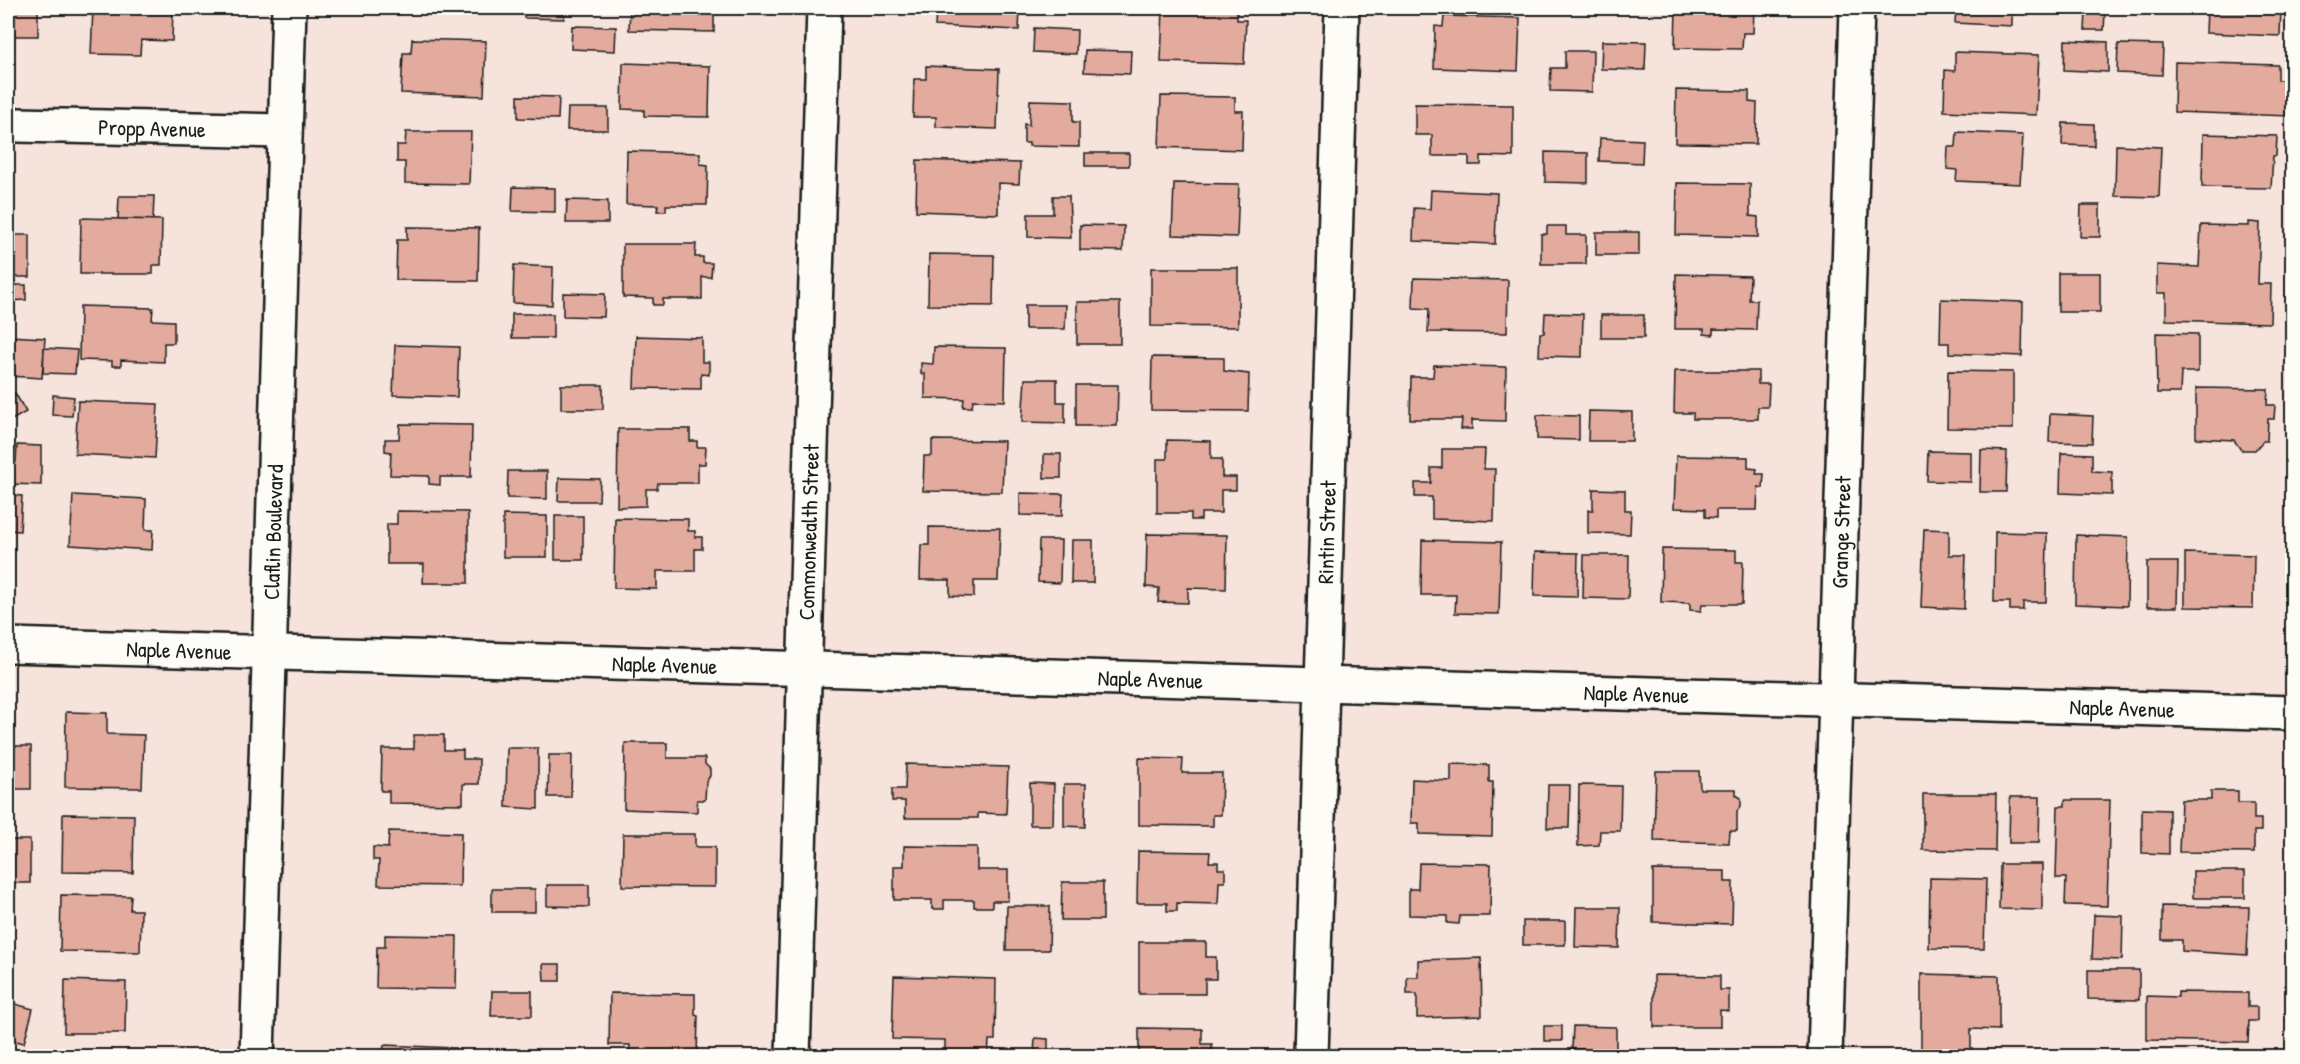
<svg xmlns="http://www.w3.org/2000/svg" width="2300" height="1064" viewBox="0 0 2300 1064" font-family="'Patrick Hand',sans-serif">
  <rect width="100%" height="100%" fill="#f5e3dc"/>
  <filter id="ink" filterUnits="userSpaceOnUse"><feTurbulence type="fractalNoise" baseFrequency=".0167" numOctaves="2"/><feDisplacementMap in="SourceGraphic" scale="12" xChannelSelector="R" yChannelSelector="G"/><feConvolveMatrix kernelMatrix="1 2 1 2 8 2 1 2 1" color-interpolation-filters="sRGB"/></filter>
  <g filter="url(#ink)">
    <!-- building -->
    <g fill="#e3aa9e" stroke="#1c1c1c" stroke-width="1.5">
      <rect x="14" y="8" width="24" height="28"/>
      <path d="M 93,8 L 173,8 L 172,41 L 141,40 L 140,55 L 91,54 Z"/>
      <path d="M 525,8 L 564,8 L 564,19 L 524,18 Z"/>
      <path d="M 630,8 L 714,8 L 714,32 L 629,30 Z"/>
      <path d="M 936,8 L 1020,8 L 1019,30 L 935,26 Z"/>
      <path d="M 1163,8 L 1237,8 L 1237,20 L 1246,20 L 1244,64 L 1161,62 Z"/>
      <path d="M 1676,8 L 1754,8 L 1753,33 L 1743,33 L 1742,49 L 1675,48 Z"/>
      <path d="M 1956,8 L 2044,8 L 2043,14 L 2012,13 L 2012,26 L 1955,23 Z"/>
      <path d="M 2207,8 L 2281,8 L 2280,36 L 2206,33 Z"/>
      <path d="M 2086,12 L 2105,13 L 2104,30 L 2085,30 Z"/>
      <path d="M 1444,16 L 1520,18 L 1518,71 L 1434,68 L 1435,26 L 1443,27 Z"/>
      <path d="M 572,26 L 616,27 L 615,51 L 571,49 Z"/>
      <path d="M 1034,28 L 1077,30 L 1076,54 L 1033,52 Z"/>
      <path d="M 412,39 L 486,41 L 484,96 L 401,93 L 403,53 L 411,53 Z"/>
      <path d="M 2065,40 L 2108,42 L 2108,72 L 2064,70 Z"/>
      <path d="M 1602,41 L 1646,42 L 1645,70 L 1601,69 Z"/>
      <path d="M 2118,44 L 2163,45 L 2162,75 L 2117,73 Z"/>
      <path d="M 1085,50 L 1131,51 L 1130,74 L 1084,72 Z"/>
      <path d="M 1565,51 L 1593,51 L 1592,92 L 1550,91 L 1551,68 L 1565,68 Z"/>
      <path d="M 1955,52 L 2039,55 L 2036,115 L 1944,111 L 1945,70 L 1955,71 Z"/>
      <path d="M 2175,62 L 2278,65 L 2278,80 L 2292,80 L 2291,116 L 2174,112 Z"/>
      <path d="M 623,63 L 710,66 L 709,117 L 644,116 L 644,110 L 622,109 Z"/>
      <path d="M 926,66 L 999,69 L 997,129 L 936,127 L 936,117 L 913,117 L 914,79 L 926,79 Z"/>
      <path d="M 1676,90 L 1749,91 L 1749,102 L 1757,103 L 1756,144 L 1675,143 Z"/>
      <path d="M 518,96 L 559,97 L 558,119 L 518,118 Z"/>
      <path d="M 1161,96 L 1235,97 L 1235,111 L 1243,111 L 1242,150 L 1159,147 Z"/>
      <path d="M 1030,100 L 1073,101 L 1073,122 L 1079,122 L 1079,147 L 1029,146 L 1029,143 L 1024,143 L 1024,124 L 1029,125 Z"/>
      <path d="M 1415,104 L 1513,105 L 1513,157 L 1481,156 L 1481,165 L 1469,165 L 1469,156 L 1432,156 L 1432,135 L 1415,135 Z"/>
      <path d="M 568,108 L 608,108 L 608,130 L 567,130 Z"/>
      <path d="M 2063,123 L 2094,124 L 2094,146 L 2062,145 Z"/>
      <path d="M 406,132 L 471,132 L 469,184 L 405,183 L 405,162 L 397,162 L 397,145 L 405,145 Z"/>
      <path d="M 1957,132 L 2023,135 L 2020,184 L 1956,181 L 1957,170 L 1947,169 L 1948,147 L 1956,147 Z"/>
      <path d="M 2203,134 L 2277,136 L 2276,156 L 2273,156 L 2271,188 L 2202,187 Z"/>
      <path d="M 1600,138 L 1643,140 L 1642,163 L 1599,161 Z"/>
      <path d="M 2116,145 L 2161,147 L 2159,197 L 2115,196 Z"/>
      <path d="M 627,151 L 700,153 L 700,164 L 708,165 L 707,205 L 666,205 L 666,211 L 657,211 L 658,205 L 626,204 Z"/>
      <path d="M 1545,152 L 1588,153 L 1588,183 L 1545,182 Z"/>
      <rect x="1085" y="153" width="44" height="13"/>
      <path d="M 917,160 L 1020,163 L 1019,184 L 998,183 L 998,214 L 916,211 Z"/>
      <path d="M 1174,183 L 1239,184 L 1237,237 L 1172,235 Z"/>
      <path d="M 1677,183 L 1750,184 L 1750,216 L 1758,217 L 1758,237 L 1676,235 Z"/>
      <path d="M 513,187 L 555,188 L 555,212 L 512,211 Z"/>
      <path d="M 1431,190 L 1497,193 L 1495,244 L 1413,241 L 1414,208 L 1430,209 Z"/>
      <path d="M 119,196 L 154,196 L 153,220 L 118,219 Z"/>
      <path d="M 1053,196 L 1069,196 L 1071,238 L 1028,237 L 1028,214 L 1053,214 Z"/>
      <path d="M 567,200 L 608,201 L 608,223 L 566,223 Z"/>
      <path d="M 2081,205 L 2100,205 L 2100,237 L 2080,237 Z"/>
      <path d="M 81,218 L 162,220 L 161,265 L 153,265 L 153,274 L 80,274 Z"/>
      <path d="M 2249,222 L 2260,223 L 2258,284 L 2271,284 L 2270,323 L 2166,320 L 2166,293 L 2157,293 L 2157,265 L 2199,267 L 2201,225 L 2249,226 Z"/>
      <path d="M 1080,225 L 1124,226 L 1123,251 L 1080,250 Z"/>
      <path d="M 1547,226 L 1566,226 L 1566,235 L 1586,235 L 1586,264 L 1541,264 L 1541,234 L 1547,234 Z"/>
      <path d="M 407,227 L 479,228 L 478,281 L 396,280 L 397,240 L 407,240 Z"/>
      <rect x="1596" y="232" width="43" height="23"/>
      <rect x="8" y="235" width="22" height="42"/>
      <path d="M 623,244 L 696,244 L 695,257 L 703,257 L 703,263 L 712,263 L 711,277 L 702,277 L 702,299 L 663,299 L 663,305 L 653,305 L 653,298 L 623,297 Z"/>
      <path d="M 929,254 L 994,255 L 993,306 L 928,305 Z"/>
      <path d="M 514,265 L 553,267 L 552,305 L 513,303 Z"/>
      <path d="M 1151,268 L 1238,268 L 1238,327 L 1151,326 Z"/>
      <rect x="2058" y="273" width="42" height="39"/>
      <path d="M 1676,274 L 1750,276 L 1749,300 L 1757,300 L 1756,330 L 1713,329 L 1713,335 L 1704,334 L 1704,329 L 1675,329 Z"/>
      <path d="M 1414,278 L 1508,280 L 1507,333 L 1428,332 L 1429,309 L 1413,308 Z"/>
      <path d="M 8,285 L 26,285 L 26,300 L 8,301 Z"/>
      <path d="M 563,293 L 605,294 L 604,317 L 563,316 Z"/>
      <path d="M 1941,299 L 2023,302 L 2022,356 L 1949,353 L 1949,343 L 1940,343 Z"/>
      <rect x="1077" y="302" width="43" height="42"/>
      <path d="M 1025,305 L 1066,305 L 1065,329 L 1025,329 Z"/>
      <path d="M 80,306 L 153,308 L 152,320 L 174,321 L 174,343 L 164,343 L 164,362 L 121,360 L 121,366 L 112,366 L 112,361 L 79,360 Z"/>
      <path d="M 1545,313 L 1583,314 L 1582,357 L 1539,356 L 1540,333 L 1544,333 Z"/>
      <rect x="512" y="314" width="41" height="24"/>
      <rect x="1601" y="315" width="43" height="23"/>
      <path d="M 2156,333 L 2198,334 L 2198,372 L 2181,372 L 2180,393 L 2157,393 Z"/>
      <path d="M 8,336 L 45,338 L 42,378 L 8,376 Z"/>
      <path d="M 636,336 L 702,338 L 702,362 L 709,362 L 709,375 L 701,374 L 701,389 L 634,388 Z"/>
      <path d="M 395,345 L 459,347 L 457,397 L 393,395 Z"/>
      <path d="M 934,347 L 1006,348 L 1005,401 L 973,400 L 972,407 L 963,407 L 964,399 L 925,398 L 925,374 L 921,374 L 921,363 L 933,364 Z"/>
      <path d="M 44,348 L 77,350 L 75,374 L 43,373 Z"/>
      <path d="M 1152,357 L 1224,358 L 1224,371 L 1249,374 L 1248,411 L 1151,410 Z"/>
      <path d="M 1434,365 L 1506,367 L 1505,421 L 1472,420 L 1472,429 L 1461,429 L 1462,419 L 1410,419 L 1411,377 L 1433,377 Z"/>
      <path d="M 1675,371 L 1758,371 L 1758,384 L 1769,384 L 1768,407 L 1758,407 L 1758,419 L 1693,419 L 1693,413 L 1674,413 Z"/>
      <path d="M 1948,371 L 2013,372 L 2013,429 L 1947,428 Z"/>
      <path d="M 1025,379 L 1057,379 L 1057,402 L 1065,402 L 1065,423 L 1022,422 Z"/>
      <rect x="561" y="385" width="42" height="24"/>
      <path d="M 1076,385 L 1118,385 L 1117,426 L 1076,426 Z"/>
      <path d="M 2196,388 L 2268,389 L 2267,405 L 2275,405 L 2274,419 L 2268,419 L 2267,441 L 2263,441 L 2255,450 L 2241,450 L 2234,440 L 2196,438 Z"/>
      <path d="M 15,393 L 26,412 L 12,420 L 8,413 L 8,398 Z"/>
      <path d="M 53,395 L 74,397 L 72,416 L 52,415 Z"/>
      <path d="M 78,401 L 158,404 L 155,458 L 75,454 Z"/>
      <path d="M 1589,411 L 1632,412 L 1632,441 L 1588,441 Z"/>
      <path d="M 2050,414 L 2093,416 L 2092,443 L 2049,442 Z"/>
      <path d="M 1537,415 L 1579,416 L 1579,440 L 1537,439 Z"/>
      <path d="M 400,424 L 472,425 L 471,477 L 440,477 L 440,485 L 429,484 L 429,476 L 390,475 L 391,452 L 385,451 L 385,439 L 399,439 Z"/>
      <path d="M 618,429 L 690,429 L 690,441 L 697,441 L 697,447 L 706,447 L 705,464 L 698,464 L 698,483 L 658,483 L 657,489 L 646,489 L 646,506 L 617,507 Z"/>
      <path d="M 932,440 L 1004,441 L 1002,492 L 923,491 L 924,456 L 932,456 Z"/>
      <path d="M 1167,440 L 1211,441 L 1211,459 L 1222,459 L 1222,477 L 1236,477 L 1236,490 L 1221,490 L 1221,513 L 1201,513 L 1201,520 L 1191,520 L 1191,513 L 1157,513 L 1157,459 L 1167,459 Z"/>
      <path d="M 17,445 L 41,446 L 41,485 L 8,484 L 8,462 L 16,462 Z"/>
      <path d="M 1442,449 L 1485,449 L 1484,469 L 1495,469 L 1494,521 L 1432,519 L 1432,497 L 1415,497 L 1415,483 L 1431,483 L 1431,468 L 1442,468 Z"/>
      <path d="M 1981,450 L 2007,451 L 2006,492 L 1980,492 Z"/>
      <path d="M 1928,451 L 1971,452 L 1971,482 L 1927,481 Z"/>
      <path d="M 2061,453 L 2092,454 L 2092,471 L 2112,472 L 2112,495 L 2060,493 Z"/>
      <rect x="1044" y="454" width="17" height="24"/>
      <path d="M 1676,456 L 1748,457 L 1748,468 L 1757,469 L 1756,474 L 1764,474 L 1763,488 L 1758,487 L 1757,510 L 1716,510 L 1716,518 L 1705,517 L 1705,509 L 1674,508 Z"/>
      <path d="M 508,471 L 547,471 L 547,499 L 507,498 Z"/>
      <path d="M 559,478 L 600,479 L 599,501 L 558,501 Z"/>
      <path d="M 1593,489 L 1625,490 L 1625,510 L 1631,510 L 1630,534 L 1588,533 L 1588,510 L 1593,510 Z"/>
      <path d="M 1020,493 L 1063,494 L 1062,516 L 1020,515 Z"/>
      <path d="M 8,495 L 22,496 L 20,531 L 8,530 Z"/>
      <path d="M 73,495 L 146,499 L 145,530 L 153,530 L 152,550 L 70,545 Z"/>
      <path d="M 397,511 L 468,512 L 468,583 L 423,583 L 424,564 L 387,564 L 387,524 L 397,524 Z"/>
      <path d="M 503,515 L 547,516 L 547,557 L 503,557 Z"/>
      <rect x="555" y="516" width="28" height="44"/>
      <path d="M 615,518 L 688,519 L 688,531 L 695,531 L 695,537 L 702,537 L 702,549 L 695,549 L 695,571 L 657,571 L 657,589 L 614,588 Z"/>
      <path d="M 929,527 L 1000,528 L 998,581 L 974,581 L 974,597 L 950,596 L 950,580 L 920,580 L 921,545 L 929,545 Z"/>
      <path d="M 1924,529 L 1949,530 L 1949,555 L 1966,555 L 1964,609 L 1921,607 Z"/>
      <path d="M 1995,532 L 2047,533 L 2046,602 L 2023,602 L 2023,610 L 2010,610 L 2010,602 L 1994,602 Z"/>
      <path d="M 1147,534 L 1227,535 L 1226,589 L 1188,588 L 1188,603 L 1158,602 L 1159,588 L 1146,587 Z"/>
      <path d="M 2076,535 L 2128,537 L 2127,606 L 2075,604 Z"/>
      <path d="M 1039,540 L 1061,540 L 1060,583 L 1038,582 Z"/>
      <path d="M 1072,540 L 1093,540 L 1093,583 L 1071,583 Z"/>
      <path d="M 1422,540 L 1501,542 L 1499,614 L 1455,613 L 1456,595 L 1421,595 Z"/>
      <path d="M 1662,549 L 1736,550 L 1736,562 L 1743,562 L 1742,604 L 1702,604 L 1701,611 L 1690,610 L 1690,603 L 1661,602 Z"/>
      <path d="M 1535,552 L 1578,553 L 1577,597 L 1534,596 Z"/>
      <path d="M 2185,553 L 2254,555 L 2253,608 L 2185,607 Z"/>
      <path d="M 1584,555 L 1629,555 L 1628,599 L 1583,598 Z"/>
      <path d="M 2147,562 L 2178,562 L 2177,607 L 2147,607 Z"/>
      <path d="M 66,712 L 107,713 L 107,734 L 144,735 L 142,788 L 65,787 Z"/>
      <path d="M 414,735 L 444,735 L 444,750 L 463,750 L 463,759 L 479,759 L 479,784 L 463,784 L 463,804 L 389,803 L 389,791 L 381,791 L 382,749 L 414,749 Z"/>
      <path d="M 625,743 L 667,743 L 667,758 L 705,758 L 705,764 L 710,769 L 710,776 L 706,782 L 705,800 L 697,800 L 697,812 L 624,809 Z"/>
      <rect x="8" y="746" width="23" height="43"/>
      <path d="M 507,748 L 538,748 L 538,809 L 506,807 Z"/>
      <path d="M 549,755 L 572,755 L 571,797 L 548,797 Z"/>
      <path d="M 1139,758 L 1183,759 L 1182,773 L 1222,773 L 1221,815 L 1213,815 L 1213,826 L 1139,825 Z"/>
      <path d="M 906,764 L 1008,767 L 1006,814 L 978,813 L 978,818 L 905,818 L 905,801 L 892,801 L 892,789 L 905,789 Z"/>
      <path d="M 1451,764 L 1489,765 L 1489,782 L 1493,782 L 1492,836 L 1419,834 L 1419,823 L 1411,823 L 1412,779 L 1451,781 Z"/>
      <path d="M 1656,771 L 1699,771 L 1700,789 L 1736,789 L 1736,795 L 1741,798 L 1741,806 L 1737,811 L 1737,831 L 1730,831 L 1729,843 L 1654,841 Z"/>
      <path d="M 1030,783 L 1054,784 L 1053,825 L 1030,825 Z"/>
      <path d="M 1064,784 L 1086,784 L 1085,827 L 1064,826 Z"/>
      <path d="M 1548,785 L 1570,785 L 1569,828 L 1547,828 Z"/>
      <path d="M 1579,785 L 1621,786 L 1620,831 L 1600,831 L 1599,845 L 1578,846 Z"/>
      <path d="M 2211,791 L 2238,791 L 2238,803 L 2254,803 L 2254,819 L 2261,819 L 2261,831 L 2254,831 L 2254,853 L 2179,852 L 2181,800 L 2211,800 Z"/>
      <path d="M 1923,794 L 1996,794 L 1995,851 L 1923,850 Z"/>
      <path d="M 2010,797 L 2040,797 L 2039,843 L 2009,843 Z"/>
      <path d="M 2065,800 L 2110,800 L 2107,906 L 2065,905 L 2066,878 L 2056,878 L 2058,806 L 2065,806 Z"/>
      <path d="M 2142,809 L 2169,810 L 2169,854 L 2142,853 Z"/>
      <path d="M 63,814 L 134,815 L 133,873 L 62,872 Z"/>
      <path d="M 389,831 L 461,833 L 460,886 L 378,885 L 379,860 L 373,860 L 373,847 L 388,848 Z"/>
      <path d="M 623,834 L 695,834 L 695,847 L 715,847 L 715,887 L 622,886 Z"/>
      <rect x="8" y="840" width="22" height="43"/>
      <path d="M 904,846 L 977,847 L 977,870 L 1008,870 L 1008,901 L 992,901 L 992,907 L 974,907 L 974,900 L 944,900 L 944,909 L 932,909 L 932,900 L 894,900 L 894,866 L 904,866 Z"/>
      <path d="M 1138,851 L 1210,852 L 1209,862 L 1218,862 L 1218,869 L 1225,869 L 1225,882 L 1219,882 L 1218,904 L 1177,903 L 1177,911 L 1167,911 L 1167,903 L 1137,903 Z"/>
      <path d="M 1419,863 L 1491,864 L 1490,916 L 1460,916 L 1459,924 L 1447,923 L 1447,916 L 1409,915 L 1409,889 L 1418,889 Z"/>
      <path d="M 2000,864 L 2042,864 L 2042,910 L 1999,909 Z"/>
      <path d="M 1653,870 L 1725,871 L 1725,882 L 1733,882 L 1732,924 L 1653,922 Z"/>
      <rect x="2193" y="871" width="52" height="27"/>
      <path d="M 1930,878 L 1986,879 L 1984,949 L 1929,948 Z"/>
      <path d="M 1062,882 L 1103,882 L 1103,920 L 1061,920 Z"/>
      <path d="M 547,885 L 589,885 L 589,907 L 547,906 Z"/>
      <rect x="492" y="889" width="43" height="23"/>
      <path d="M 61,895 L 131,896 L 130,910 L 141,910 L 140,952 L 60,951 Z"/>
      <path d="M 1007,906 L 1050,906 L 1049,950 L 1006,950 Z"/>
      <path d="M 2162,906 L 2249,907 L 2247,955 L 2182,951 L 2182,940 L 2162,940 Z"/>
      <path d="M 1576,907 L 1620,907 L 1619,948 L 1575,947 Z"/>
      <path d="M 2094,915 L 2123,916 L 2122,960 L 2092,959 Z"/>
      <rect x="1523" y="921" width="42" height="24"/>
      <path d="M 385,935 L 457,936 L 456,989 L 376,988 L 377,947 L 385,947 Z"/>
      <path d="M 1139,942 L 1206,942 L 1206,957 L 1216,957 L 1216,979 L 1205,979 L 1205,994 L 1139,994 Z"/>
      <path d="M 1481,958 L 1482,1016 L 1417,1018 L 1417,994 L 1407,994 L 1407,977 L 1418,977 L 1418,960 Z"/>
      <path d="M 543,964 L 560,964 L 560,981 L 544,981 Z"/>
      <path d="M 2088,970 L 2139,970 L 2139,1000 L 2088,999 Z"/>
      <path d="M 1921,974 L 1999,976 L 1999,1030 L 1971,1029 L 1971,1053 L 1921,1051 Z"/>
      <path d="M 1654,975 L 1720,976 L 1720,990 L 1729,990 L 1729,1011 L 1720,1010 L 1720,1027 L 1654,1027 Z"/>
      <path d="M 894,976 L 996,979 L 995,1040 L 989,1040 L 988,1056 L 945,1054 L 945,1040 L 892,1039 Z"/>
      <path d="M 65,980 L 126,982 L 125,1033 L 64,1033 Z"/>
      <path d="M 492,991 L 532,991 L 532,1016 L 491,1016 Z"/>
      <path d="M 2178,992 L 2248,993 L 2248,1007 L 2257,1007 L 2257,1021 L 2249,1021 L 2248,1042 L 2147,1040 L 2147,996 L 2178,997 Z"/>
      <path d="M 610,993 L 695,994 L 695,1015 L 698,1016 L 697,1056 L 629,1056 L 630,1045 L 609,1045 Z"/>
      <path d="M 8,1002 L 33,1009 L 24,1043 L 8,1039 Z"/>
      <rect x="1544" y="1026" width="18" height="15"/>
      <path d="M 1573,1026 L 1616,1027 L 1616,1050 L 1572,1049 Z"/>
      <path d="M 1139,1028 L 1202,1029 L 1202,1044 L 1212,1044 L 1212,1056 L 1139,1056 Z"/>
      <path d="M 1035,1038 L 1048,1039 L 1048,1056 L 1034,1056 Z"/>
      <path d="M 384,1045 L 455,1048 L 454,1056 L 373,1056 L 373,1053 L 383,1053 Z"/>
      <path d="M 1413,1051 L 1485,1053 L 1485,1056 L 1412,1056 Z"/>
    </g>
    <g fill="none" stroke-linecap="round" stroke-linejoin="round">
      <defs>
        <g id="minor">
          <path id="s1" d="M 18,125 L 285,131"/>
          <path id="s2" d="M 8,645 L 2292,713"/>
          <path id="s3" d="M 257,1056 L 289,8"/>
          <path id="s4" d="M 793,1056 L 824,8"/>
          <path id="s5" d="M 1311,1056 L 1342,8"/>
          <path id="s6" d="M 1825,1056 L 1857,8"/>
        </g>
      </defs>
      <!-- minor casing -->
      <use href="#minor" stroke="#1c1c1c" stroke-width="38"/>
      <!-- minor -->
      <use href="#minor" stroke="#fdfcf7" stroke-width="33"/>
    </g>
  </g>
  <g text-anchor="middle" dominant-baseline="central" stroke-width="5" stroke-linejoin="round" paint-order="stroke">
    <!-- street labels -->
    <g font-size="22" fill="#1c1c1c" stroke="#fdfcf7">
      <text stroke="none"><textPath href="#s1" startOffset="134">Propp Avenue</textPath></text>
      <text stroke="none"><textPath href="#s3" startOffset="524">Claflin Boulevard</textPath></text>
      <text stroke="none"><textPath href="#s4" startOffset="524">Commonwealth Street</textPath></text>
      <text stroke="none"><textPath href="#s5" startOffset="524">Rintin Street</textPath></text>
      <text stroke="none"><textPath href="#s6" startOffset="524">Grange Street</textPath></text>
      <text stroke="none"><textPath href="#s2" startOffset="171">Naple Avenue</textPath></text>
      <text stroke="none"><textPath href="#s2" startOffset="657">Naple Avenue</textPath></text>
      <text stroke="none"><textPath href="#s2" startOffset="1143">Naple Avenue</textPath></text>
      <text stroke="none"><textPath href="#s2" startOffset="1629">Naple Avenue</textPath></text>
      <text stroke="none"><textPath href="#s2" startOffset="2115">Naple Avenue</textPath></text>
    </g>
  </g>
  <!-- margin -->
  <rect width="2300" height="1064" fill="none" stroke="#fdfcf7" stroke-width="30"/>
  <rect x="15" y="15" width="2270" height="1034" fill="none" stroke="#1c1c1c" stroke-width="2" filter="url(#ink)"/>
</svg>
